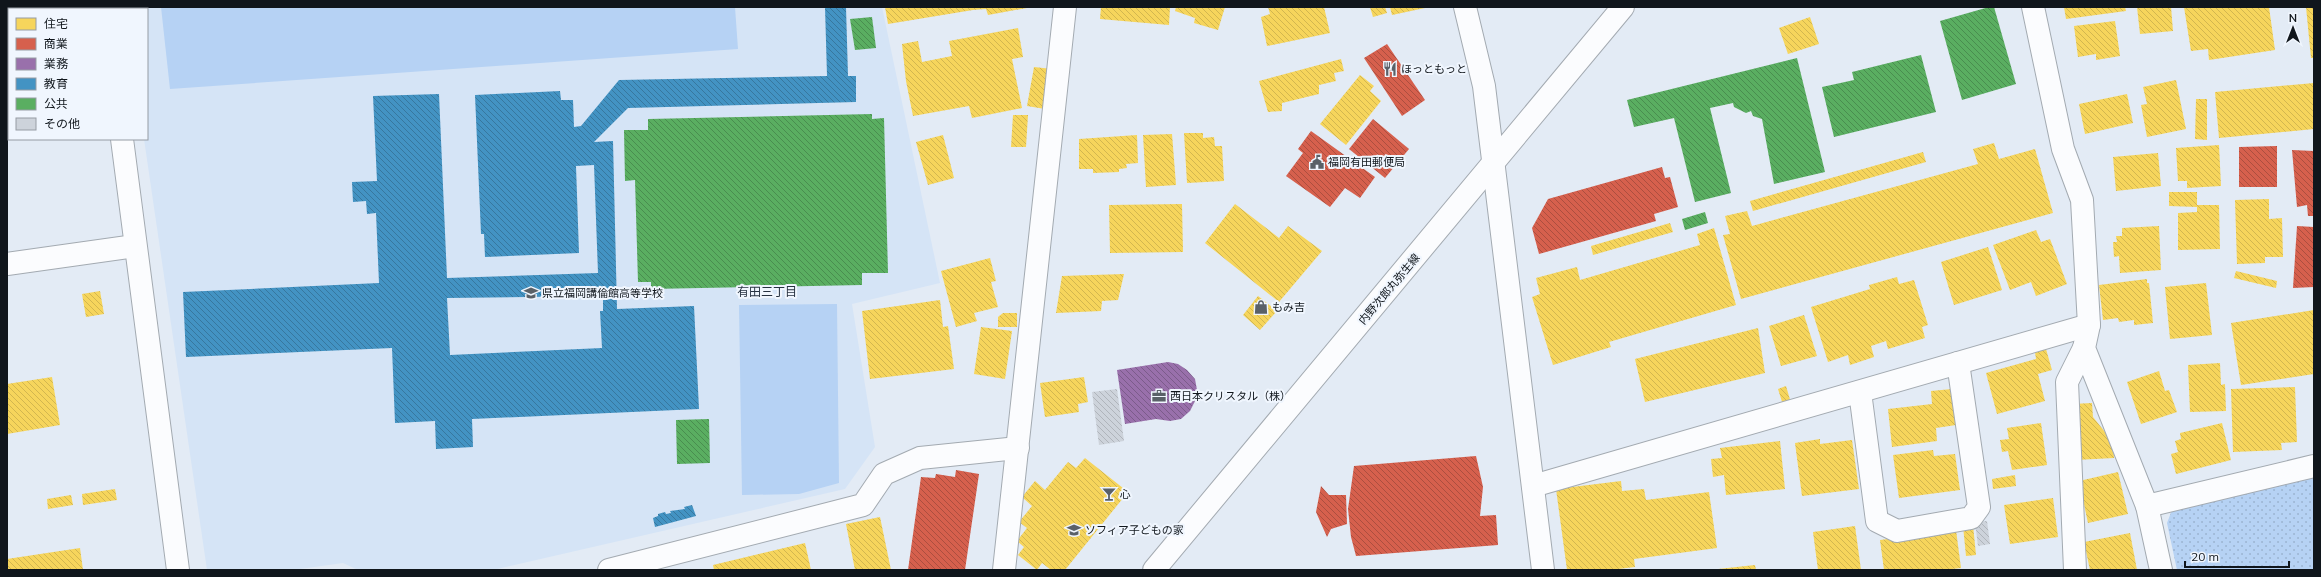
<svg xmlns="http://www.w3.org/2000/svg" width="2321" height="577" viewBox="0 0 2321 577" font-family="Mulish,'Noto Sans JP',sans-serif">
  <defs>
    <pattern id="park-dots" width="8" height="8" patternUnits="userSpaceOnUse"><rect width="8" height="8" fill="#b6d2f4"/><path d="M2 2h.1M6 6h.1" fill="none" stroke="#9bb4d1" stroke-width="1.8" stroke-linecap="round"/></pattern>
    <pattern id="homes-back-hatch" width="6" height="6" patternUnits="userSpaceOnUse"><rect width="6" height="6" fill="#f6d55c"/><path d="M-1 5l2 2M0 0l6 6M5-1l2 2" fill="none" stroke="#d2b64f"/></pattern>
    <pattern id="shops-back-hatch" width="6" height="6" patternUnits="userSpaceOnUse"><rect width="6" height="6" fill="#d6604d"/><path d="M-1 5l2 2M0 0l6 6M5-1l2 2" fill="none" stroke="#ac4e3f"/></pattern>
    <pattern id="offices-back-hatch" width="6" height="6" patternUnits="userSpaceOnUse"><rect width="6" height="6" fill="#9970ab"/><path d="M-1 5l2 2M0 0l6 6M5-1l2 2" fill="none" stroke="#7b5b8a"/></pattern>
    <pattern id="schools-back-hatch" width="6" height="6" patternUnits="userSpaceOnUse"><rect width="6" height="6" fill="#4393c3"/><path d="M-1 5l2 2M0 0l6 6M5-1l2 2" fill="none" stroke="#37779e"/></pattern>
    <pattern id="public-back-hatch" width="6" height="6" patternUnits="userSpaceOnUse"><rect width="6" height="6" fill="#5aae61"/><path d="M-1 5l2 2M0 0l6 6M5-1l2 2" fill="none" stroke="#498d4f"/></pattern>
    <pattern id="building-back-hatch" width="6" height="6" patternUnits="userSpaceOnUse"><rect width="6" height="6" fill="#cdd3db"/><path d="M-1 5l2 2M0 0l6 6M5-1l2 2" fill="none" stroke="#afb4bb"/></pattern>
  </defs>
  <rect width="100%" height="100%" fill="#e3ebf5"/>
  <!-- built -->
  <path fill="#d5e4f6" d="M 122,7 L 882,7 L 940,283 L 852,304 L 875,447 L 845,489 L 493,570 L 358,570 L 343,563 L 293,570 L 207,570 L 144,139 L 147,139 L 147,9 L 122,9 Z"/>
  <!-- park -->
  <path fill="url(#park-dots)" d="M 2314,478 L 2314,570 L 2177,570 L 2167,523 L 2172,510 Z"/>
  <!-- pitch -->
  <g fill="#b6d2f4">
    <path d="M 161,7 L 735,7 L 738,49 L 170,89 Z"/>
    <path d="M 837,304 L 839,483 L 799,494 L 742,495 L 739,305 Z"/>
  </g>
  <!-- homes -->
  <g fill="url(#homes-back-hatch)">
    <path d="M 885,7 L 1027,7 L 1027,8 L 988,15 L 986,9 L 973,10 L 888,24 Z"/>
    <path d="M 1101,7 L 1170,7 L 1169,25 L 1100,19 Z"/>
    <path d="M 1176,7 L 1225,7 L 1218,30 L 1194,23 L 1195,18 L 1175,11 Z"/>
    <path d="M 1268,7 L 1324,7 L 1330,33 L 1267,46 L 1261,17 L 1270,14 Z"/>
    <path d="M 1370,7 L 1385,7 L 1387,13 L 1373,17 Z"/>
    <path d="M 1390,7 L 1425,7 L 1425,8 L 1392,15 Z"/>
    <path d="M 2064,7 L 2125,7 L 2126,11 L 2066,19 Z"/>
    <path d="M 2137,7 L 2171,7 L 2173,31 L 2140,34 Z"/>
    <path d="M 2184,7 L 2269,7 L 2275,50 L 2209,60 L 2208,49 L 2191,51 Z"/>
    <path d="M 2306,7 L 2314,7 L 2314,58 L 2311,58 Z"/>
    <path d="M 1810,17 L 1819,44 L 1788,54 L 1779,28 Z"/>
    <path d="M 2115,21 L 2120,56 L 2096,60 L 2096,54 L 2078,57 L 2074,26 Z"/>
    <path d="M 1018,28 L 1023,57 L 1012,59 L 1022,108 L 972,118 L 969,106 L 913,116 L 906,81 L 902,44 L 918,41 L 922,62 L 952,56 L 949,41 Z"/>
    <path d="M 1341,59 L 1344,71 L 1334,73 L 1336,81 L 1319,85 L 1319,94 L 1282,103 L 1282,111 L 1268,112 L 1259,81 Z"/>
    <path d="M 1034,67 L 1052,69 L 1045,109 L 1027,106 Z"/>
    <path d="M 1360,75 L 1374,86 L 1370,91 L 1381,101 L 1346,145 L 1320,124 Z"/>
    <path d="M 2176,80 L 2186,129 L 2147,137 L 2141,105 L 2147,104 L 2143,87 Z"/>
    <path d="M 2314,83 L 2314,129 L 2219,138 L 2215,92 Z"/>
    <path d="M 2127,94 L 2133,123 L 2085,134 L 2079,104 Z"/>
    <path d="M 2196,99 L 2207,99 L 2207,140 L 2195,139 Z"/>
    <path d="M 1013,115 L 1028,115 L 1026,147 L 1011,147 Z"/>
    <path d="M 1184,133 L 1203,133 L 1203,138 L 1214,137 L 1215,146 L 1222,146 L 1224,181 L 1187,183 Z"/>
    <path d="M 1172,134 L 1176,185 L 1146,187 L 1143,135 Z"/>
    <path d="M 943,135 L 954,178 L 928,185 L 916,142 Z"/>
    <path d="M 1137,135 L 1138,163 L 1126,164 L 1127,168 L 1119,169 L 1119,172 L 1093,173 L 1093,169 L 1079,169 L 1079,139 Z"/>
    <path d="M 1994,143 L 1999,159 L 2035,149 L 2053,213 L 1741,299 L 1723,235 L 1730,234 L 1725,216 L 1747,211 L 1752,226 L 1978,164 L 1973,149 Z"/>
    <path d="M 2219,145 L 2221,186 L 2187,188 L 2187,181 L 2178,181 L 2176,148 Z"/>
    <path d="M 1923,152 L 1926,162 L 1753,211 L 1750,201 Z"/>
    <path d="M 2158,153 L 2161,186 L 2116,191 L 2113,157 Z"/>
    <path d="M 2169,192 L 2197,192 L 2197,207 L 2169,206 Z"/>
    <path d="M 2269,199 L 2269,219 L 2282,218 L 2283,257 L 2265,257 L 2265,263 L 2237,264 L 2235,200 Z"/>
    <path d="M 1182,204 L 1183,252 L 1110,253 L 1109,205 Z"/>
    <path d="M 1235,204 L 1279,238 L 1288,226 L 1322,251 L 1279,302 L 1205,243 Z"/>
    <path d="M 2197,205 L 2219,205 L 2220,249 L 2178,250 L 2178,213 L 2197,212 Z"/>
    <path d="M 1670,223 L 1673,232 L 1593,255 L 1591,246 Z"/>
    <path d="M 2159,226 L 2161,270 L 2120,273 L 2119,256 L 2114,257 L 2113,242 L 2117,242 L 2116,236 L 2122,236 L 2122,228 Z"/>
    <path d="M 1714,228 L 1736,305 L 1609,342 L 1611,347 L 1553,365 L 1532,297 L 1540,294 L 1536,278 L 1577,267 L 1580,280 L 1700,245 L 1697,234 Z"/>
    <path d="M 2036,230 L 2041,242 L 2050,239 L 2067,284 L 2036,296 L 2031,282 L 2010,290 L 1993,245 Z"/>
    <path d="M 1988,247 L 2002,290 L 1954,305 L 1941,262 Z"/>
    <path d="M 990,258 L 996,281 L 991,282 L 998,307 L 974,313 L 977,321 L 956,327 L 941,271 Z"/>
    <path d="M 2236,271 L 2277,281 L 2276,288 L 2234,278 Z"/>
    <path d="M 1124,274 L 1118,300 L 1102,301 L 1101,311 L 1056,313 L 1062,276 Z"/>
    <path d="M 1897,277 L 1899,284 L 1914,280 L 1928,325 L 1922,327 L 1925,338 L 1888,349 L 1886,341 L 1871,346 L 1874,357 L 1850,365 L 1848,355 L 1828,362 L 1811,307 L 1870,289 L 1869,285 Z"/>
    <path d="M 2147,279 L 2147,283 L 2149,283 L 2153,323 L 2134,325 L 2134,320 L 2119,322 L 2118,318 L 2103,320 L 2099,285 Z"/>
    <path d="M 2206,283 L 2212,335 L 2170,339 L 2165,287 Z"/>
    <path d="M 100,291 L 104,314 L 86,317 L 82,294 Z"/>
    <path d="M 1258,296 L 1277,311 L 1260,330 L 1243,315 Z"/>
    <path d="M 940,300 L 943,327 L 948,326 L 954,369 L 870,379 L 862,311 Z"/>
    <path d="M 2314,310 L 2314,374 L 2241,385 L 2231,323 Z"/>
    <path d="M 1003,313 L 1017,313 L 1017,327 L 998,327 L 998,317 Z"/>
    <path d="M 1804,315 L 1817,356 L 1781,366 L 1769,326 Z"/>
    <path d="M 981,327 L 1012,331 L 1005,379 L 974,374 Z"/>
    <path d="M 1758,328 L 1765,373 L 1645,402 L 1635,359 Z"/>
    <path d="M 2046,349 L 2052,370 L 2038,374 L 2045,401 L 1997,414 L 1986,373 L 2036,359 L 2035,352 Z"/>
    <path d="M 2220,363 L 2221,385 L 2225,384 L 2226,411 L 2190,412 L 2188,365 Z"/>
    <path d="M 2159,371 L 2165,391 L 2169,390 L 2177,412 L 2141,424 L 2127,382 Z"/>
    <path d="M 52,377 L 60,425 L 7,434 L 7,384 Z"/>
    <path d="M 1084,377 L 1088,402 L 1078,404 L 1079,412 L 1045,417 L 1040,383 Z"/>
    <path d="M 1786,386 L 1791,403 L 1783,405 L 1778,389 Z"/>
    <path d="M 2295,387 L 2297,442 L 2281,443 L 2282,450 L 2233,452 L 2231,389 Z"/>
    <path d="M 1952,389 L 1956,425 L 1936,428 L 1937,441 L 1892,447 L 1888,409 L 1932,404 L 1931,391 Z"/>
    <path d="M 2092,403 L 2093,417 L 2113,442 L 2114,458 L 2076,460 L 2072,404 Z"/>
    <path d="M 2041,423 L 2047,465 L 2012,470 L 2008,451 L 2002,452 L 2000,440 L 2009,439 L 2007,428 Z"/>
    <path d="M 2222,423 L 2231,460 L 2176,474 L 2171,454 L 2178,452 L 2175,441 L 2181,439 L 2180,433 Z"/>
    <path d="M 1820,439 L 1820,444 L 1852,440 L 1859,489 L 1802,496 L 1795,443 Z"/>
    <path d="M 1780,441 L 1785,489 L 1726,495 L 1724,475 L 1713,477 L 1711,459 L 1722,458 L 1720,448 Z"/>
    <path d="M 1933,450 L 1934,456 L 1955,454 L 1960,490 L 1899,498 L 1893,455 Z"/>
    <path d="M 1085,458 L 1128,492 L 1065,570 L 1051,570 L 1042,563 L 1037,570 L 1018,555 L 1024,547 L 1017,541 L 1027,528 L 1019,522 L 1032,506 L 1022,497 L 1035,481 L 1045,490 L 1068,462 L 1076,468 Z"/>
    <path d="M 2118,472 L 2128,514 L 2088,523 L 2079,481 Z"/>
    <path d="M 2015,475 L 2016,486 L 1993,489 L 1992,479 Z"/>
    <path d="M 1621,481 L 1622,491 L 1644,489 L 1646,500 L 1709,492 L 1717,548 L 1634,559 L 1635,567 L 1610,570 L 1567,570 L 1556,489 Z"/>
    <path d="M 115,489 L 117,500 L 83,505 L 82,494 Z"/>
    <path d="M 71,495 L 73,505 L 48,509 L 47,499 Z"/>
    <path d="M 2053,498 L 2058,537 L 2010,544 L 2004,505 Z"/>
    <path d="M 880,517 L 891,570 L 855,570 L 846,524 Z"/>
    <path d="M 1973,525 L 1976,555 L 1966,556 L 1963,526 Z"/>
    <path d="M 1855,526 L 1861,570 L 1818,570 L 1813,532 Z"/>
    <path d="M 1956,530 L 1961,568 L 1944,570 L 1884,570 L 1880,540 Z"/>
    <path d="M 2130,533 L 2137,570 L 2090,570 L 2084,542 Z"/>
    <path d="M 805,543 L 811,570 L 714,570 L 713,565 Z"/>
    <path d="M 80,548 L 83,570 L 7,570 L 7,559 Z"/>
    <path d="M 1755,565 L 1756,570 L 1718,570 L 1718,569 Z"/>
  </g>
  <!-- shops -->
  <g fill="url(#shops-back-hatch)">
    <path d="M 1387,44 L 1425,100 L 1402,116 L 1364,58 Z"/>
    <path d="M 1373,119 L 1409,149 L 1385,178 L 1349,149 Z"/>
    <path d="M 1311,131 L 1375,177 L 1360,198 L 1345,188 L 1330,207 L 1286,176 L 1303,153 L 1298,149 Z"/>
    <path d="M 2277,146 L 2277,187 L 2239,187 L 2239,147 Z"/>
    <path d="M 2292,150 L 2314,151 L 2314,216 L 2308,216 L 2307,205 L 2297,207 Z"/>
    <path d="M 1662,167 L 1665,178 L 1670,177 L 1678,207 L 1654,214 L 1656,221 L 1539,254 L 1532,228 L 1548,199 Z"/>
    <path d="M 2297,226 L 2314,227 L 2314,287 L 2293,288 Z"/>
    <path d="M 1476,456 L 1483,487 L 1480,516 L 1496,515 L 1498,545 L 1356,556 L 1351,537 L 1348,509 L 1354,466 Z"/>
    <path d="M 956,470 L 979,474 L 965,570 L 908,570 L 921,477 L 935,478 L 936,474 L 955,477 Z"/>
    <path d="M 1321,486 L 1329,495 L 1346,495 L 1347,524 L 1331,529 L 1327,537 L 1316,512 Z"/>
  </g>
  <!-- offices -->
  <path fill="url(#offices-back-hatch)" d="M 1168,362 L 1178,364 L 1187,370 L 1195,379 L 1197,390 L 1195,401 L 1190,411 L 1181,419 L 1170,421 L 1156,419 L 1125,424 L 1117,370 Z"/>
  <!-- schools -->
  <g fill="url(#schools-back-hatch)" fill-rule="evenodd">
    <path d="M 825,7 L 846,7 L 848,76 L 856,76 L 856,102 L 628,108 L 594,142 L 613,141 L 617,309 L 694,306 L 699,409 L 472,419 L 473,447 L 436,449 L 435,421 L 395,423 L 392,348 L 186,357 L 183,292 L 379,283 L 376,213 L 367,214 L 366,201 L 353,202 L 352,182 L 377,181 L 373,96 L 439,94 L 447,278 L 598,273 L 594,165 L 576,166 L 579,253 L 485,257 L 484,234 L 481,234 L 475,95 L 560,91 L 561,100 L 573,100 L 574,127 L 581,126 L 619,80 L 827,76 ZM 603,296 L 603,311 L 600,311 L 602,348 L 450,355 L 447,298 Z"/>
    <path d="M 692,505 L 696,516 L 655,527 L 653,518 L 658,516 L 658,514 L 665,512 L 666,514 L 671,513 L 670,511 L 685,509 L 684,507 Z"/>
  </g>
  <!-- public -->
  <g fill="url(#public-back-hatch)">
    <path d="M 7,7 L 71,7 L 71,9 L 9,9 L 9,84 L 7,84 Z"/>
    <path d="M 1989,7 L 1994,7 L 2016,84 L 1962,100 L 1940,21 Z"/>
    <path d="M 872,17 L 876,48 L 855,50 L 850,19 Z"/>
    <path d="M 1921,55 L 1936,112 L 1834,137 L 1822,87 L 1854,80 L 1852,72 Z"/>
    <path d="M 1797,58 L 1825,172 L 1774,184 L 1762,119 L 1753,116 L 1751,111 L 1746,113 L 1734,107 L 1733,103 L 1710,108 L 1731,193 L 1695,202 L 1674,118 L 1634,127 L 1627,100 Z"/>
    <path d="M 872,114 L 872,119 L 884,118 L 888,273 L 862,273 L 862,285 L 651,289 L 651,282 L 638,282 L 635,180 L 625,181 L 624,130 L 648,130 L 648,119 Z"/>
    <path d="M 1705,212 L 1708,223 L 1685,230 L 1682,219 Z"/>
    <path d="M 709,419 L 710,463 L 677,464 L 676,420 Z"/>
  </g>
  <!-- building -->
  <g fill="url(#building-back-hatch)">
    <path d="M 1117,389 L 1124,441 L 1099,445 L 1092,392 Z"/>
    <path d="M 1987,521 L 1990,544 L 1978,546 L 1975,522 Z"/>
  </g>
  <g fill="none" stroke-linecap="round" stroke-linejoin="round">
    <defs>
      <g id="street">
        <path d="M 101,7 L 101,9"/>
        <path d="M 1465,7 L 1484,86 L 1543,570"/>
        <path d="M 2033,7 L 2063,149 L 2082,200 L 2089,325 L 2084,348 L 2147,506 L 2314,466"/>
        <path d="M 122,139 L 178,570"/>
        <path d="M 7,264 L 135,246"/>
        <path d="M 1860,392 L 1877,521 L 1897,531 L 1971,518 L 1979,507 L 1958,363"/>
        <path d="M 1533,486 L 2089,325"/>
        <path d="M 2147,506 L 2161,570"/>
        <path d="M 609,570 L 863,505 L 884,474 L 920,458 L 1018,448"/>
        <path d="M 1004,570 L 1065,7"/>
        <path d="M 2075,570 L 2067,382 L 2084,348"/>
      </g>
      <path id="secondary" d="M 1154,570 L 1623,7"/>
    </defs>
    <!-- street casing -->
    <use href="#street" stroke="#a3aab1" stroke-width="24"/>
    <!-- secondary casing -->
    <use href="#secondary" stroke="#a3aab1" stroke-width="24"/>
    <!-- street -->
    <use href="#street" stroke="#fbfcfe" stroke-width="22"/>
    <!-- secondary -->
    <use href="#secondary" stroke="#fbfcfe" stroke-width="22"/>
  </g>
  <!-- icons -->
  <defs>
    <symbol id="restaurant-bare" viewBox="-9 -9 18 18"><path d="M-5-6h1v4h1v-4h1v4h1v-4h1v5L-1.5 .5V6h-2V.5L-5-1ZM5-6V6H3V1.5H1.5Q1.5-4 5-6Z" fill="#5a6168" stroke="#f0f6fe" stroke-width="2.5" paint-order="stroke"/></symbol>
    <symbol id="civic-bare" viewBox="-9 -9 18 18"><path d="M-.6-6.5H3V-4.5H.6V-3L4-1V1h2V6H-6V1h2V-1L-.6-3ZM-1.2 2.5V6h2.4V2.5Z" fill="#5a6168" stroke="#f0f6fe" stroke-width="2.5" paint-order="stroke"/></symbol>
    <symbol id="school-bare" viewBox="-9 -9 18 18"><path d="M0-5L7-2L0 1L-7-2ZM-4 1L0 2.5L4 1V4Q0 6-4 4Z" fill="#5a6168" stroke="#f0f6fe" stroke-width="2.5" paint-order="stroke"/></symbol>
    <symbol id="shop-bare" viewBox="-9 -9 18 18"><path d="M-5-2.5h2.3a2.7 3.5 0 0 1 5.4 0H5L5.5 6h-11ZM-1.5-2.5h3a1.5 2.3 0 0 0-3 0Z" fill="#5a6168" stroke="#f0f6fe" stroke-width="2.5" paint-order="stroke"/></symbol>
    <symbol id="office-bare" viewBox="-9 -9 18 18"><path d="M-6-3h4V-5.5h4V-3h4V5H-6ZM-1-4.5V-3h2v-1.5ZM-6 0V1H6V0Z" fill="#5a6168" stroke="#f0f6fe" stroke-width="2.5" paint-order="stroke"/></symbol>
    <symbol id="bar-bare" viewBox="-9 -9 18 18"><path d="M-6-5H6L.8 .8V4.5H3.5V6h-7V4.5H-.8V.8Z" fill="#5a6168" stroke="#f0f6fe" stroke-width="2.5" paint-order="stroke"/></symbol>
  </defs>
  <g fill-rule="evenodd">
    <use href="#restaurant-bare" x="1380" y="59" width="20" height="20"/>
    <use href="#civic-bare" x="1307" y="152" width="20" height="20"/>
    <use href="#school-bare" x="521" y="283" width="20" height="20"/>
    <use href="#shop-bare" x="1251" y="297" width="20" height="20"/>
    <use href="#office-bare" x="1149" y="386" width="20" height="20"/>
    <use href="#bar-bare" x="1099" y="484" width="20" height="20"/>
    <use href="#school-bare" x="1064" y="520" width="20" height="20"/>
  </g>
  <g text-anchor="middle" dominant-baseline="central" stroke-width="4" stroke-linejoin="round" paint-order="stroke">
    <!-- poi labels -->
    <g font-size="11" fill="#10161c" stroke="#f0f6fe" text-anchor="start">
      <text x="1401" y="69">ほっともっと</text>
      <text x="1328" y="162">福岡有田郵便局</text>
      <text x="542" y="293">県立福岡講倫館高等学校</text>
      <text x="1272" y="307">もみ吉</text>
      <text x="1170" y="396">西日本クリスタル（株）</text>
      <text x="1120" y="494">心</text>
      <text x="1085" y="530">ソフィア子どもの家</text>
    </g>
    <!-- street labels -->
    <g font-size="11" fill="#10161c" stroke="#f0f6fe">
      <text transform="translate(1389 289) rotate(-50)">内野次郎丸弥生線</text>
    </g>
    <!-- neighbourhood labels -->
    <g font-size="12" fill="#273241" stroke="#f0f6fe">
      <text x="767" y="291">有田三丁目</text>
    </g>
  </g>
  <!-- border -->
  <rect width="2321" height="577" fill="none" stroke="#10161c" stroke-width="16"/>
  <!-- legend -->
  <rect x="8" y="8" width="140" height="132" fill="#f0f6fe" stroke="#969ca4"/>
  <rect x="16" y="18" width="20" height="12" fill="#f6d55c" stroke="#969ca4"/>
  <text x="44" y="28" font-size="12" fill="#10161c">住宅</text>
  <rect x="16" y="38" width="20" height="12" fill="#d6604d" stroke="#969ca4"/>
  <text x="44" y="48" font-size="12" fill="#10161c">商業</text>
  <rect x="16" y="58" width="20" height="12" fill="#9970ab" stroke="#969ca4"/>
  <text x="44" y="68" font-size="12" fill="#10161c">業務</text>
  <rect x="16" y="78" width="20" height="12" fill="#4393c3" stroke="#969ca4"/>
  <text x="44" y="88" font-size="12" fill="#10161c">教育</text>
  <rect x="16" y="98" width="20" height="12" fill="#5aae61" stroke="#969ca4"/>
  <text x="44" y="108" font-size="12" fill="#10161c">公共</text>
  <rect x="16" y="118" width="20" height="12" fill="#cdd3db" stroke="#969ca4"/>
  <text x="44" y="128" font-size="12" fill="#10161c">その他</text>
  <!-- north arrow -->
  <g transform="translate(2293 28)" stroke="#f0f6fe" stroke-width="3" paint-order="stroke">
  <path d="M0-3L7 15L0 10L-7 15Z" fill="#10161c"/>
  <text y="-6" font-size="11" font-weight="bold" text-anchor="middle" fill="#10161c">N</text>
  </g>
  <!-- scale -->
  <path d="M2185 561v6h104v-6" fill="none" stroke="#10161c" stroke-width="2"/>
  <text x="2191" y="561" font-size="12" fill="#10161c" stroke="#f0f6fe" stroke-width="3" paint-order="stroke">20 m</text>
</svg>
